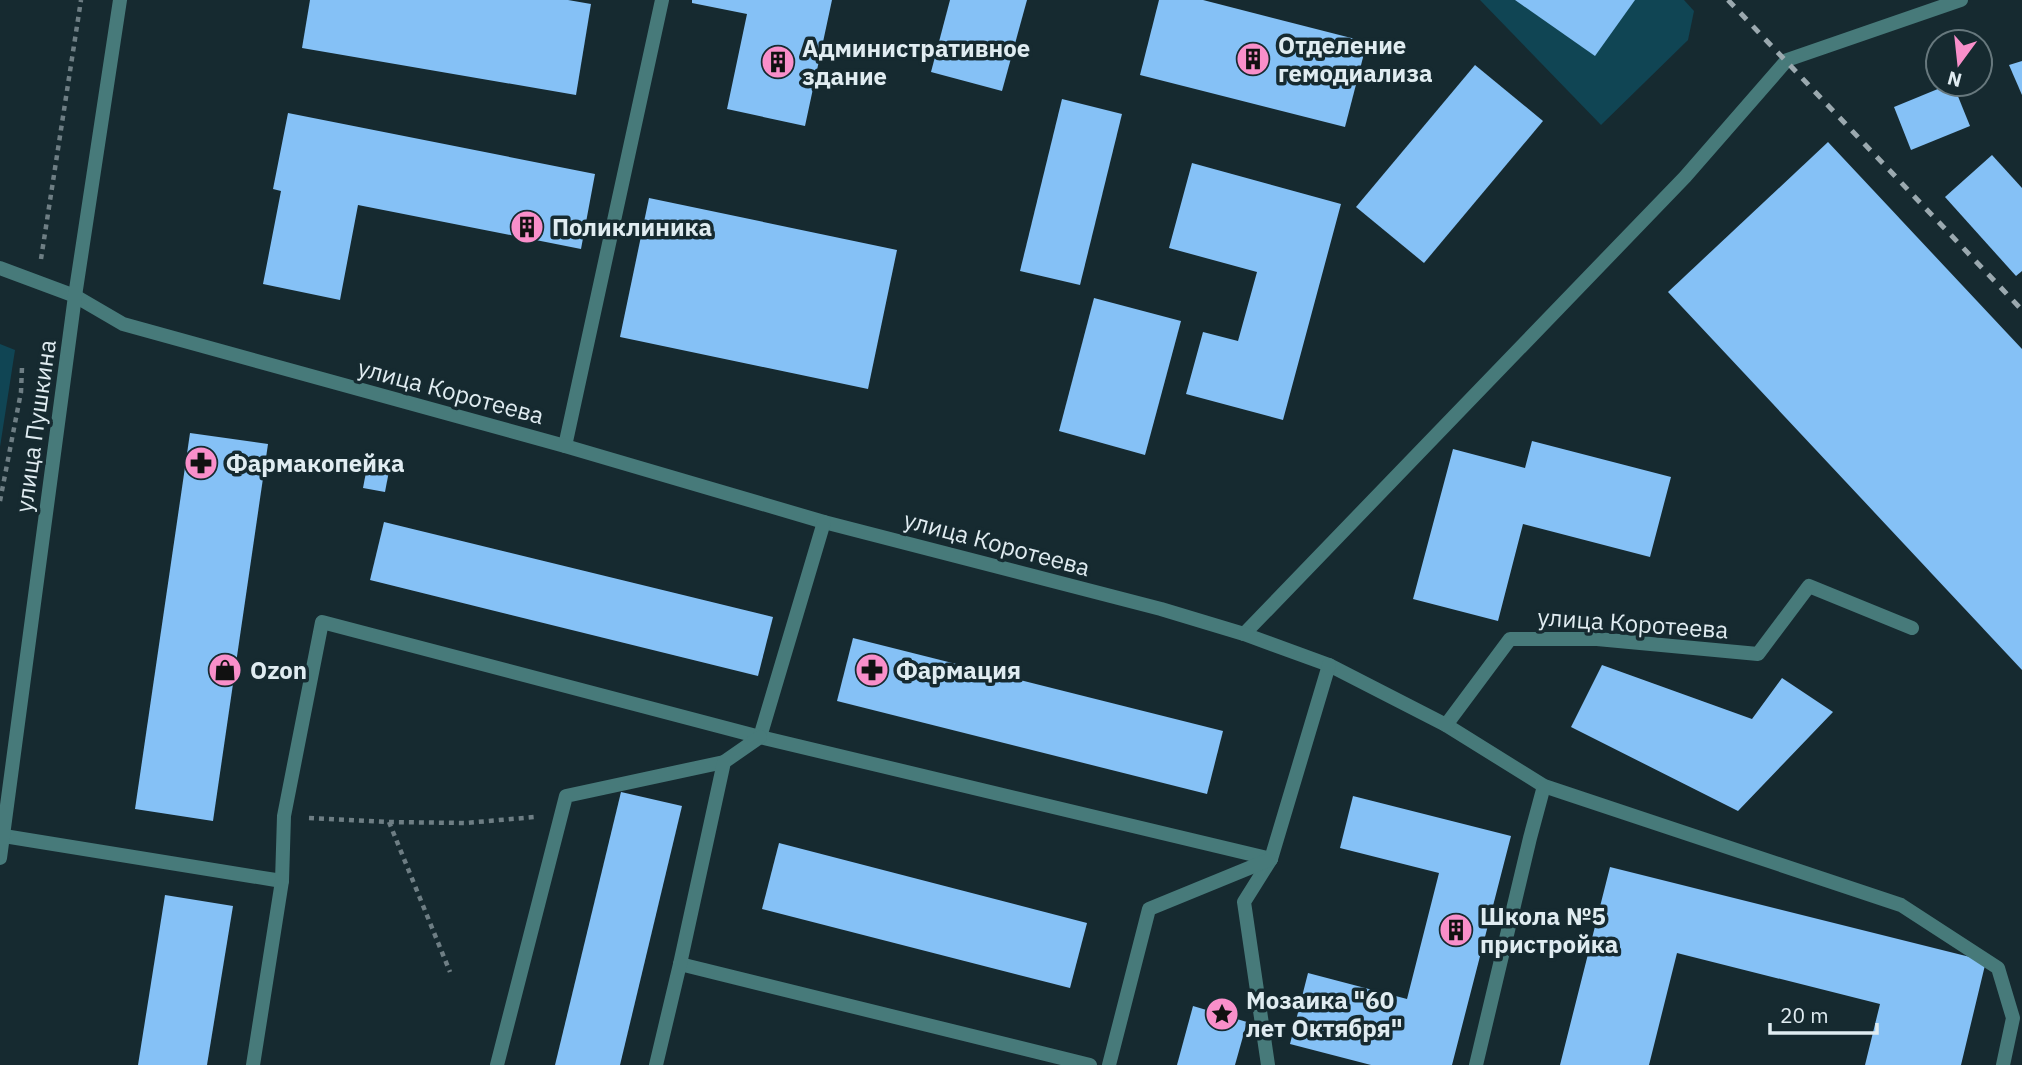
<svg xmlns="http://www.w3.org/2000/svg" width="2022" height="1065" viewBox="0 0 2022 1065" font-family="'IBM Plex Sans',sans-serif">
  <rect width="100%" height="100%" fill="#162a30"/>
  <!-- green -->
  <g fill="#104554">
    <path d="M 1480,0 L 1684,0 L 1694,11 L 1688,40 L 1601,125 Z"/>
    <path d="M 0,344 L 15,350 L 0,447 Z"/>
  </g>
  <!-- building -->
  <g fill="#85c1f6">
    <path d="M 310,0 L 568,0 L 591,4 L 576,95 L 302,48 Z"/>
    <path d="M 692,0 L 832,0 L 805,126 L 727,109 L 747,14 L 692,3 Z"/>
    <path d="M 950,0 L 1027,0 L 1002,91 L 931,72 Z"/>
    <path d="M 1159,0 L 1203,0 L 1367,42 L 1345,127 L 1140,75 Z"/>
    <path d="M 1515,0 L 1635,0 L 1595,56 Z"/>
    <path d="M 2022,61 L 2022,95 L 2009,65 Z"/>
    <path d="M 1475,65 L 1543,121 L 1424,263 L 1356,207 Z"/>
    <path d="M 1950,84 L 1953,84 L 1970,126 L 1911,150 L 1894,107 Z"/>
    <path d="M 1062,99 L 1122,114 L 1080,285 L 1020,271 Z"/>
    <path d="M 288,113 L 595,174 L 581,249 L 358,205 L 340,300 L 263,284 L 281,191 L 273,189 Z"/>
    <path d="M 1828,142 L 2022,349 L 2022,670 L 1668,292 Z"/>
    <path d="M 1992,155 L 2022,188 L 2022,271 L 2016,276 L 1945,197 Z"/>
    <path d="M 1192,163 L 1341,204 L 1283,420 L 1186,394 L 1203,332 L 1238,341 L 1257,272 L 1169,248 Z"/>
    <path d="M 649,198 L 897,250 L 868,389 L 620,337 Z"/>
    <path d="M 1094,298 L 1181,321 L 1145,455 L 1059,431 Z"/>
    <path d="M 190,433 L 268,444 L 213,821 L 135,809 Z"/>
    <path d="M 1532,441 L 1671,477 L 1650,557 L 1523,524 L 1498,621 L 1413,599 L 1453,449 L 1525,468 Z"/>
    <path d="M 367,467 L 389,471 L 385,492 L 363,488 Z"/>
    <path d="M 384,522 L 773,617 L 758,676 L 370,580 Z"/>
    <path d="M 853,638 L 1223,731 L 1207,794 L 837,701 Z"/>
    <path d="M 1602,665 L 1752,719 L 1782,678 L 1833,712 L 1738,811 L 1571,727 Z"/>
    <path d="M 621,792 L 682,806 L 620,1065 L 555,1065 Z"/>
    <path d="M 1353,796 L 1511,836 L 1452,1065 L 1371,1065 L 1290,1044 L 1308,973 L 1407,999 L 1439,873 L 1340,848 Z"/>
    <path d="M 779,843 L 1087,923 L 1070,988 L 762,909 Z"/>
    <path d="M 1610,867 L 1986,961 L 1961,1065 L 1865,1065 L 1880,1004 L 1677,953 L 1649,1065 L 1560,1065 Z"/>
    <path d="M 165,895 L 233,906 L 207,1065 L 138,1065 Z"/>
    <path d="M 1193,1006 L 1247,1022 L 1235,1065 L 1177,1065 Z"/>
  </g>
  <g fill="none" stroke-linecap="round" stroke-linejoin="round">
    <!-- path -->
    <g stroke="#6e7e84" stroke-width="4.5" stroke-dasharray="5 5" stroke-linecap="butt">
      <path d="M 41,259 L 81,0"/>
      <path d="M 0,501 L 21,392 L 22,367"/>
      <path d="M 309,818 L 389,822 L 465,823 L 535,817"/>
      <path d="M 389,822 L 450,972"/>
    </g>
    <!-- service -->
    <g stroke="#477a7a" stroke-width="14">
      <path d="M 565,446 L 662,0"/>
      <path d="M 1244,634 L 1685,177 L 1787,60 L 1961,0"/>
      <path d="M 1446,725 L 1544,786 L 1901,905 L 1998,968 L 2013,1018 L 2003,1065"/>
      <path d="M 1268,1065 L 1244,902 L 1271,859"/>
      <path d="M 1476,1065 L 1530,838 L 1544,786"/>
    </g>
    <!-- minor -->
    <g stroke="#477a7a" stroke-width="14">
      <path d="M 0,268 L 75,296 L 123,324 L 565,446 L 824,522 L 1161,609 L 1244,634 L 1329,665 L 1446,725 L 1510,639 L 1597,639 L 1758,654 L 1809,586 L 1912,628"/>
      <path d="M 824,522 L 760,737 L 1271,859"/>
      <path d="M 4,836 L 282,881"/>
      <path d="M 680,964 L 1090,1065"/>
      <path d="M 253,1065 L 282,881 L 284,816 L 322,622 L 760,737"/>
      <path d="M 497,1065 L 566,796 L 724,762"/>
      <path d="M 656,1065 L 680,964 L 724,762 L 760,737"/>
      <path d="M 1109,1065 L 1149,909 L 1271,859 L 1329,665"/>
    </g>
    <!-- tertiary -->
    <path stroke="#477a7a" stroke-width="14" d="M 0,858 L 75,296 L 120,0"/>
    <!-- rail -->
    <path stroke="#9ba9af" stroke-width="5" stroke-dasharray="9 9" stroke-linecap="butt" d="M 1728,0 L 2022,310"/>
  </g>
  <!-- icons -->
  <defs>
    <symbol id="building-disc" viewBox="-11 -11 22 22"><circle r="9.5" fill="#f98fca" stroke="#162a30"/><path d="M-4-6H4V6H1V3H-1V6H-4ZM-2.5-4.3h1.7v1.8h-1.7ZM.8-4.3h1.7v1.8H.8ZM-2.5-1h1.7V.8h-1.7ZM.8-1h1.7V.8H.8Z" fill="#111"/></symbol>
    <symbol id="pharmacy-disc" viewBox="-11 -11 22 22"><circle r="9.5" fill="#f98fca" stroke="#162a30"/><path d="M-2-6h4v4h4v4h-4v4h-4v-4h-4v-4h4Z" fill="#111"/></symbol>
    <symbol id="shop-disc" viewBox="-11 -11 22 22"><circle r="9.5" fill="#f98fca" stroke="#162a30"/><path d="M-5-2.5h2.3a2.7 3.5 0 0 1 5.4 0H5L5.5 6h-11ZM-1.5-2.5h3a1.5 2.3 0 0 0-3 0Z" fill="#111"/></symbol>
    <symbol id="sight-disc" viewBox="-11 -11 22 22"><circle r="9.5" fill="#f98fca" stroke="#162a30"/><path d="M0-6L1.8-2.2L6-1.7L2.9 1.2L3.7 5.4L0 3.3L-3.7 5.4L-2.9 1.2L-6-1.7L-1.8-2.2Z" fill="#111"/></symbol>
  </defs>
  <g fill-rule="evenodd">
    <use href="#building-disc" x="1234" y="40" width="38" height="38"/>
    <use href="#building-disc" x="759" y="43" width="38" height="38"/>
    <use href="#building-disc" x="508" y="208" width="38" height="38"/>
    <use href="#pharmacy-disc" x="182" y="444" width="38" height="38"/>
    <use href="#shop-disc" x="206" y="651" width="38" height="38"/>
    <use href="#pharmacy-disc" x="853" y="651" width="38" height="38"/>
    <use href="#building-disc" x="1437" y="911" width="38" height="38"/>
    <use href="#sight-disc" x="1203" y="995" width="38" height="38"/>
  </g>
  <g text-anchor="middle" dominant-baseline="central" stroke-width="7" stroke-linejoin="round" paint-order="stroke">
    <!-- poi labels -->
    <g font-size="24" font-weight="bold" fill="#e0ecf1" stroke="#162a30" text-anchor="start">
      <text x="1278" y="45">Отделение<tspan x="1278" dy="28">гемодиализа</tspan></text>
      <text x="802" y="48">Административное<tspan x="802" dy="28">здание</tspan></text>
      <text x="552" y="227">Поликлиника</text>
      <text x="226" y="463">Фармакопейка</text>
      <text x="250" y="670">Ozon</text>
      <text x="896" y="670">Фармация</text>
      <text x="1480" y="916">Школа №5<tspan x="1480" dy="28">пристройка</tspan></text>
      <text x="1246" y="1000">Мозаика "60<tspan x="1246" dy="28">лет Октября"</tspan></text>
    </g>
    <!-- street labels -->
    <g font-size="24" fill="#e0ecf1" stroke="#162a30">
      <text transform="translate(451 391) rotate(15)">улица Коротеева</text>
      <text transform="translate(35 426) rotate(-82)">улица Пушкина</text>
      <text transform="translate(997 543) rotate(15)">улица Коротеева</text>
      <text transform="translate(1633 623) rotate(4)">улица Коротеева</text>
    </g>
  </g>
  <!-- north arrow -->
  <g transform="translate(1959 63) rotate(195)"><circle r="33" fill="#162a30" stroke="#67787d" stroke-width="2"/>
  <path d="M0-5L12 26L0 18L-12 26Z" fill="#f98fca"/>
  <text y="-10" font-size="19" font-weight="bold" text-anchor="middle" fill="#e0ecf1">N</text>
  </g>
  <!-- scale -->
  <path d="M1770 1023v10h107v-10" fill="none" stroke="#e0ecf1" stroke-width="3.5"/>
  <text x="1780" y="1023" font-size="21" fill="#e0ecf1" stroke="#162a30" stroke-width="5" paint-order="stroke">20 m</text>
</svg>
